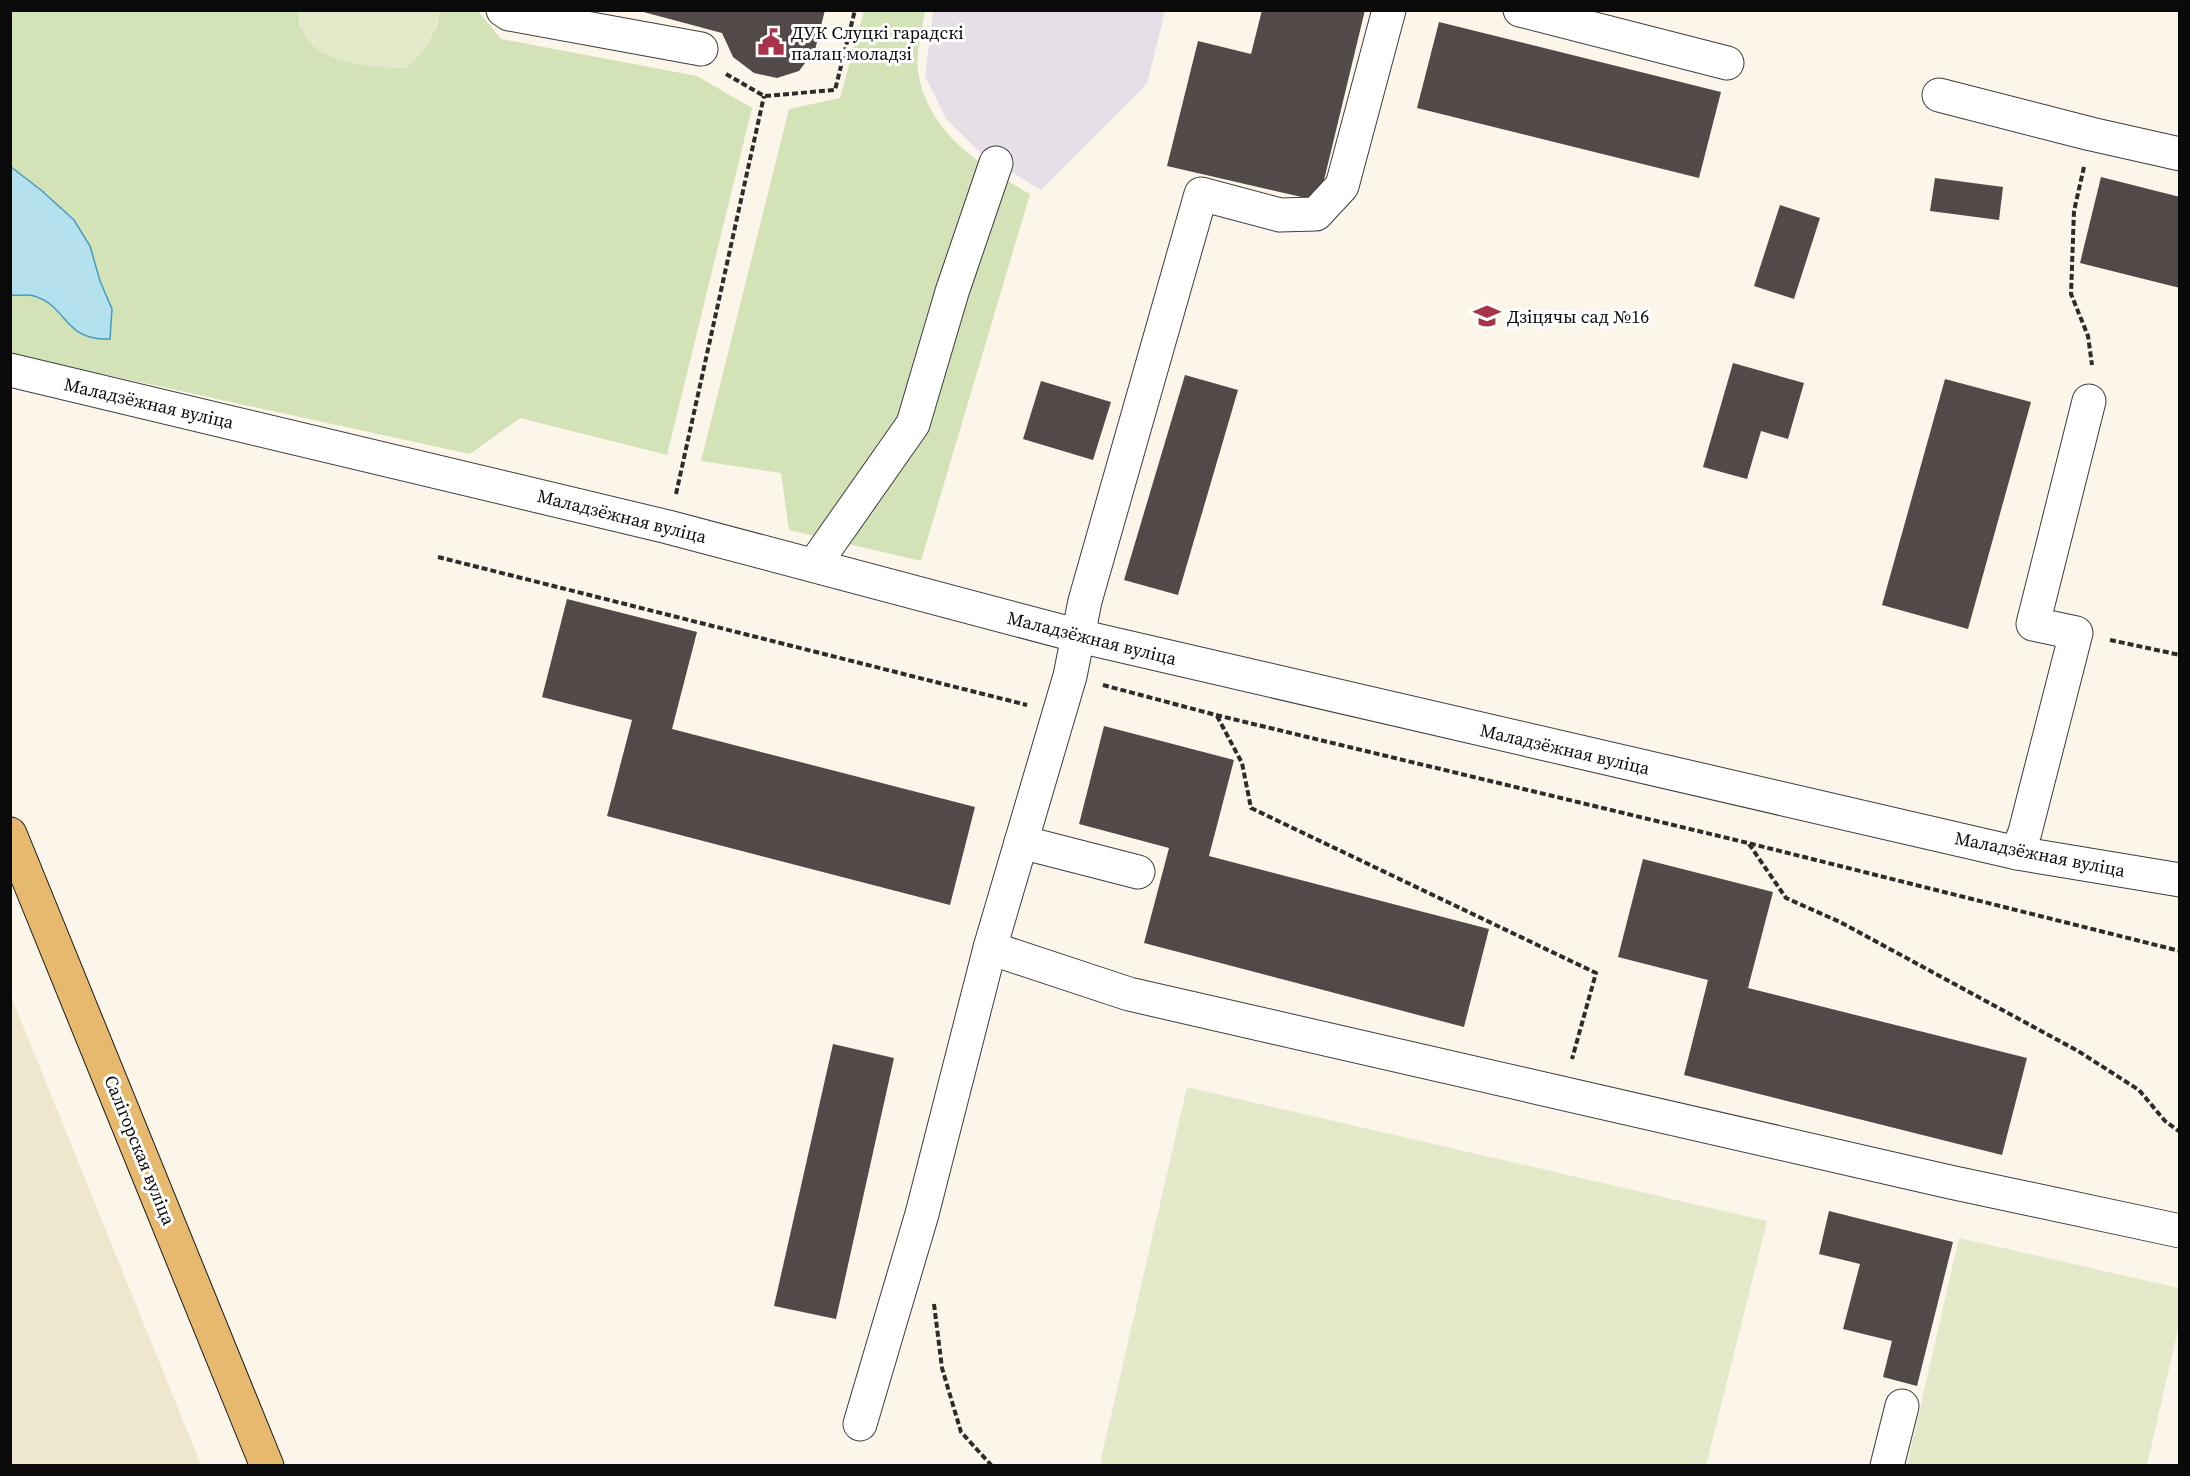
<svg xmlns="http://www.w3.org/2000/svg" width="2190" height="1476" viewBox="0 0 2190 1476" font-family="'Source Serif 4',serif">
  <rect width="100%" height="100%" fill="#fcf6ea"/>
  <!-- industrial -->
  <path fill="#e6dfe8" d="M 933,11 L 1165,11 L 1147,84 L 1041,190 L 983,155 L 946,119 L 925,76 Z"/>
  <!-- farmland -->
  <path fill="#efe7cd" d="M 11,996 L 201,1465 L 11,1465 Z"/>
  <!-- green -->
  <g fill="#d4e2b8">
    <path d="M 11,11 L 299,11 L 300,26 L 436,29 L 440,11 L 478,11 L 501,39 L 697,76 L 752,108 L 667,455 L 520,418 L 470,454 L 11,354 Z"/>
    <path d="M 864,11 L 925,11 C 922,27 916,54 918,71 C 927,133 980,165 1030,194 L 921,561 L 789,530 L 781,473 L 701,461 L 789,109 L 840,98 Z"/>
  </g>
  <!-- pitch -->
  <g fill="#e4eac9">
    <path d="M 299,11 L 299,10 L 440,11 C 433,39 427,49 406,68 C 380,68 331,64 312,45 C 302,35 300,23 299,11 Z"/>
    <path d="M 1187,1087 L 1767,1221 L 1706,1465 L 1109,1466 L 1100,1463 Z"/>
    <path d="M 1959,1238 L 2179,1288 L 2179,1325 L 2147,1465 L 1907,1465 Z"/>
  </g>
  <!-- water -->
  <path fill="#b5e0ee" stroke="#459dbb" stroke-width="1.5" d="M 11,167 L 41,190 L 74,220 L 90,246 L 100,281 L 112,309 L 110,339 C 63,341 68,306 34,296 C 27,294 18,296 11,295 Z"/>
  <!-- building -->
  <g fill="#514a48">
    <path d="M 636,10 L 825,10 L 815,50 L 799,71 L 777,78 L 754,73 L 733,57 L 722,33 Z"/>
    <path d="M 1262,10 L 1365,10 L 1319,201 L 1167,166 L 1198,41 L 1251,54 Z"/>
    <path d="M 1439,22 L 1721,92 L 1699,178 L 1417,108 Z"/>
    <path d="M 2101,177 L 2180,197 L 2180,288 L 2080,263 Z"/>
    <path d="M 1935,178 L 2003,187 L 1999,220 L 1930,211 Z"/>
    <path d="M 1780,205 L 1820,218 L 1794,299 L 1754,286 Z"/>
    <path d="M 1733,363 L 1804,383 L 1788,439 L 1761,431 L 1747,479 L 1703,467 Z"/>
    <path d="M 1185,375 L 1238,390 L 1178,595 L 1124,580 Z"/>
    <path d="M 1945,379 L 2031,402 L 1968,629 L 1882,605 Z"/>
    <path d="M 1041,381 L 1111,402 L 1093,460 L 1023,439 Z"/>
    <path d="M 567,599 L 697,632 L 672,729 L 975,807 L 950,905 L 607,816 L 632,720 L 542,697 Z"/>
    <path d="M 1104,726 L 1234,760 L 1209,856 L 1489,929 L 1464,1027 L 1144,943 L 1169,848 L 1079,824 Z"/>
    <path d="M 1643,859 L 1773,892 L 1748,988 L 2027,1058 L 2002,1155 L 1684,1075 L 1708,980 L 1618,957 Z"/>
    <path d="M 833,1044 L 894,1058 L 836,1319 L 774,1306 Z"/>
    <path d="M 1829,1211 L 1953,1242 L 1917,1386 L 1883,1377 L 1892,1341 L 1843,1329 L 1860,1264 L 1819,1254 Z"/>
  </g>
  <g fill="none" stroke-linecap="round" stroke-linejoin="round">
    <defs>
      <g id="minor">
        <path d="M 503,10 L 509,14 L 701,49"/>
        <path d="M 1520,10 L 1727,63"/>
        <path d="M 1939,95 L 2091,134 L 2180,154"/>
        <path d="M 10,370 L 668,527 L 1079,636 L 2017,853 L 2180,880"/>
        <path d="M 814,565 L 913,424 L 952,292 L 996,163"/>
        <path d="M 1021,842 L 1138,872"/>
        <path d="M 2017,853 L 2025,832 L 2076,633 L 2033,624 L 2089,401"/>
        <path d="M 990,948 L 1129,994 L 1950,1182 L 2180,1231"/>
        <path d="M 860,1424 L 922,1214 L 990,948 L 1070,676 L 1085,601 L 1201,194 L 1280,215 L 1316,214 L 1342,186 L 1389,10"/>
        <path d="M 1887,1466 L 1902,1406"/>
      </g>
      <path id="major" d="M 10,834 L 267,1466"/>
    </defs>
    <!-- minor casing -->
    <use href="#minor" stroke="#3d3d3d" stroke-width="35"/>
    <!-- major casing -->
    <use href="#major" stroke="#1b1b1b" stroke-width="35"/>
    <!-- path -->
    <g stroke="#2c2c2c" stroke-width="4" stroke-dasharray="6 3" stroke-linecap="butt">
      <path d="M 726,74 L 764,96 L 835,90 L 855,10"/>
      <path d="M 2084,167 L 2074,211 L 2071,294 L 2088,336 L 2092,365"/>
      <path d="M 676,494 L 764,96"/>
      <path d="M 438,557 L 1027,705"/>
      <path d="M 2110,640 L 2180,655"/>
      <path d="M 1103,685 L 1216,715 L 1748,843 L 2180,951"/>
      <path d="M 1217,716 L 1242,763 L 1251,808 L 1596,973 L 1572,1059"/>
      <path d="M 1749,844 L 1786,898 L 1840,922 L 2078,1051 L 2139,1090 L 2165,1121 L 2180,1132"/>
      <path d="M 934,1304 L 942,1368 L 961,1432 L 992,1466"/>
    </g>
    <!-- minor -->
    <use href="#minor" stroke="#fff" stroke-width="33"/>
    <!-- major -->
    <use href="#major" stroke="#e7b96f" stroke-width="33"/>
  </g>
  <!-- icons -->
  <defs>
    <symbol id="civic-bare" viewBox="-9 -9 18 18"><path d="M-.6-6.5H3V-4.5H.6V-3L4-1V1h2V6H-6V1h2V-1L-.6-3ZM-1.2 2.5V6h2.4V2.5Z" fill="#a8344a" stroke="#fff" stroke-width="2.5" paint-order="stroke"/></symbol>
    <symbol id="school-bare" viewBox="-9 -9 18 18"><path d="M0-5L7-2L0 1L-7-2ZM-4 1L0 2.5L4 1V4Q0 6-4 4Z" fill="#a8344a" stroke="#fff" stroke-width="2.5" paint-order="stroke"/></symbol>
  </defs>
  <g fill-rule="evenodd">
    <use href="#civic-bare" x="752" y="23" width="38" height="38"/>
    <use href="#school-bare" x="1468" y="297" width="38" height="38"/>
  </g>
  <g text-anchor="middle" dominant-baseline="central" stroke-width="6" stroke-linejoin="round" paint-order="stroke">
    <!-- poi labels -->
    <g font-size="18" fill="#0a0a0a" stroke="#fff" text-anchor="start">
      <text x="791" y="32">ДУК Слуцкі гарадскі<tspan x="791" dy="21">палац моладзі</tspan></text>
      <text x="1507" y="316">Дзіцячы сад №16</text>
    </g>
    <!-- street labels -->
    <g font-size="18" fill="#0a0a0a" stroke="#fff">
      <text transform="translate(149 403) rotate(13)">Маладзёжная вуліца</text>
      <text transform="translate(622 516) rotate(14)">Маладзёжная вуліца</text>
      <text transform="translate(1092 638) rotate(14)">Маладзёжная вуліца</text>
      <text transform="translate(1565 749) rotate(13)">Маладзёжная вуліца</text>
      <text transform="translate(2040 854) rotate(11)">Маладзёжная вуліца</text>
      <text transform="translate(140 1150) rotate(68)">Салігорская вуліца</text>
    </g>
  </g>
  <!-- border -->
  <rect width="2190" height="1476" fill="none" stroke="#0a0a0a" stroke-width="24"/>
</svg>
